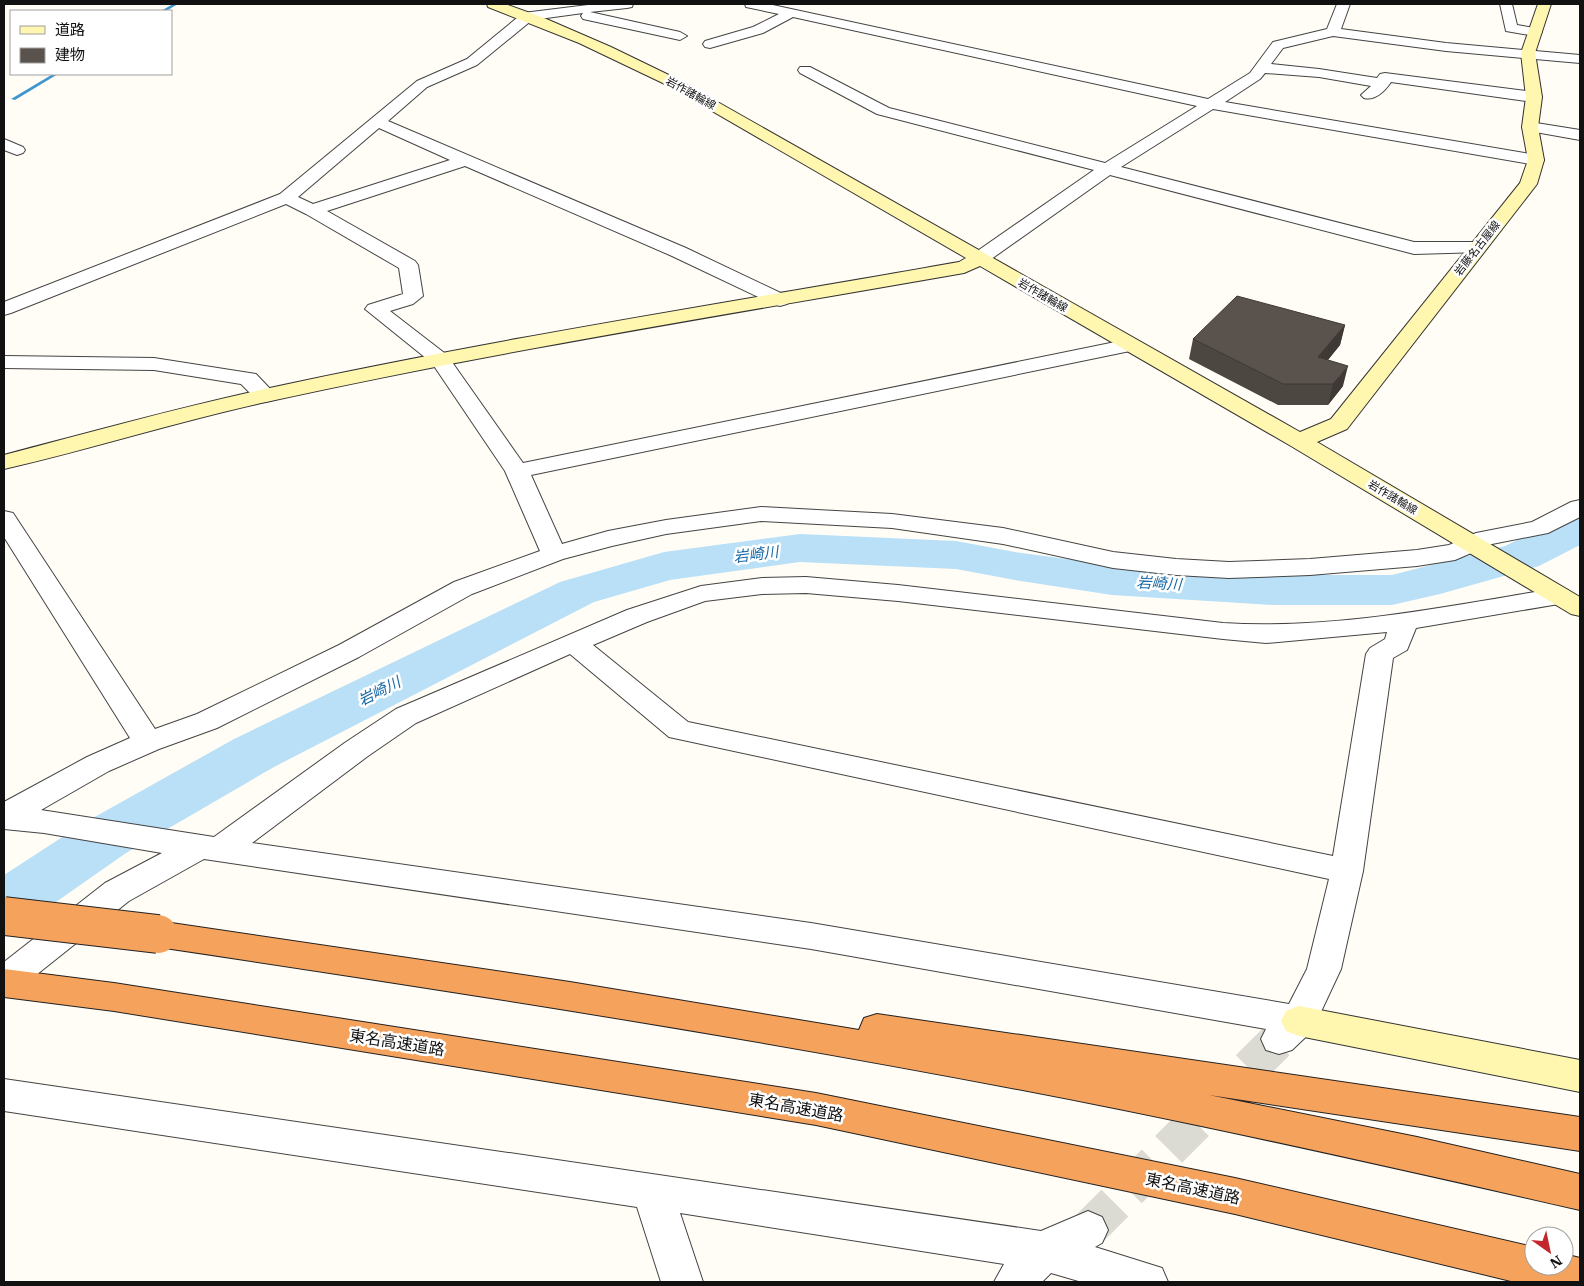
<svg xmlns="http://www.w3.org/2000/svg" width="1584" height="1286" viewBox="0 0 1584 1286" font-family="'IBM Plex Serif','Noto Sans JP',serif">
  <rect width="100%" height="100%" fill="#fffdf5"/>
  <g fill="none" stroke-linecap="round" stroke-linejoin="round">
    <!-- stream -->
    <g fill="#3f96cf" fill-rule="evenodd">
      <path d="M 173,4 L 178,4 L 166,11 L 161,11 Z"/>
      <path d="M 53,74 L 58,74 L 15,100 L 11,99 Z"/>
    </g>
    <!-- river -->
    <path fill="#b9e0f7" fill-rule="evenodd" d="M 1580,513 L 1580,545 L 1539,566 L 1440,594 L 1392,605 L 1274,605 L 1112,595 L 1015,580 L 956,569 L 800,562 L 670,580 L 594,602 L 274,767 L 126,853 L 26,923 L 4,930 L 4,875 L 84,823 L 234,739 L 560,582 L 664,552 L 800,534 L 956,541 L 1015,552 L 1112,565 L 1274,575 L 1392,575 L 1505,546 L 1564,517 Z"/>
    <!-- street-tunnel -->
    <path stroke="#dbdad3" stroke-width="38" stroke-dasharray="38 19" stroke-linecap="butt" d="M 1088,1230 L 1279,1039"/>
    <defs>
      <g id="street">
        <path d="M 596,4 L 633,4 L 632,7 L 627,8 L 590,12 L 680,32 L 687,36 L 680,40 L 583,19 L 581,16 L 583,13 L 532,20 L 477,65 L 427,87 L 388,121 L 686,248 L 787,296 L 790,300 L 787,304 L 780,306 L 773,304 L 672,256 L 465,166 L 327,211 L 415,261 L 418,265 L 423,296 L 413,304 L 390,311 L 447,355 L 523,463 L 1130,339 L 1137,341 L 1140,345 L 1137,349 L 1130,351 L 531,475 L 562,544 L 608,531 L 666,520 L 761,507 L 892,514 L 1003,528 L 1113,552 L 1176,559 L 1229,562 L 1310,559 L 1417,550 L 1449,545 L 1476,533 L 1532,522 L 1571,502 L 1580,500 L 1580,517 L 1548,533 L 1492,544 L 1455,560 L 1417,566 L 1310,575 L 1229,578 L 1176,575 L 1113,568 L 1003,544 L 892,528 L 761,521 L 666,534 L 612,546 L 563,559 L 472,594 L 359,657 L 217,728 L 159,749 L 109,771 L 41,810 L 214,837 L 346,742 L 396,709 L 627,610 L 701,586 L 762,578 L 806,577 L 898,585 L 1223,623 C 1335,630 1449,606 1559,588 L 1568,590 L 1572,596 L 1568,602 L 1559,604 L 1416,628 L 1407,650 L 1393,658 L 1363,871 L 1341,969 L 1312,1031 L 1292,1050 L 1279,1054 L 1266,1050 L 1261,1039 L 1266,1029 L 1232,1023 L 811,949 L 204,859 L 129,901 L 16,991 L 4,995 L 4,962 L 105,883 L 162,853 L 44,833 L 4,829 L 4,802 L 87,757 L 130,738 L 4,537 L 4,511 L 13,513 L 155,729 L 197,714 L 339,645 L 454,582 L 540,551 L 505,471 L 432,363 L 365,309 L 368,305 L 403,294 L 399,268 L 306,214 L 286,204 L 11,313 L 4,315 L 4,302 L 280,194 L 417,81 L 467,59 L 523,13 ZM 379,128 L 450,160 L 313,204 L 298,197 ZM 806,593 L 898,601 L 1223,639 L 1266,643 L 1387,632 L 1385,639 L 1370,648 L 1366,654 L 1333,856 L 688,722 L 593,645 L 647,622 L 705,601 L 762,594 ZM 570,654 L 669,737 L 1329,879 L 1307,969 L 1289,1004 L 811,923 L 252,843 L 368,756 L 416,723 Z"/>
        <path d="M 745,4 L 768,4 L 1208,99 L 1250,73 L 1273,42 L 1327,29 L 1337,4 L 1350,4 L 1341,29 L 1446,43 L 1580,55 L 1580,63 L 1446,51 L 1333,36 L 1283,48 L 1271,64 L 1319,69 L 1377,78 L 1380,74 L 1385,73 L 1534,92 L 1539,94 L 1542,97 L 1539,100 L 1534,102 L 1391,82 C 1385,91 1375,101 1364,98 L 1361,95 L 1371,86 L 1319,77 L 1265,73 L 1260,79 L 1225,102 L 1542,156 L 1544,160 L 1542,164 L 1536,165 L 1213,109 L 1121,167 L 1414,242 L 1476,242 L 1483,244 L 1485,248 L 1483,252 L 1414,254 L 1110,175 L 987,262 L 980,264 L 973,262 L 971,258 L 973,254 L 1094,170 L 877,114 L 800,73 L 798,70 L 800,67 L 810,67 L 889,108 L 1105,163 L 1197,106 L 793,17 L 763,33 L 710,48 L 705,47 L 703,44 L 705,41 L 753,27 L 779,14 L 746,7 Z"/>
        <path d="M 1500,4 L 1512,4 L 1517,25 L 1540,29 L 1542,32 L 1540,35 L 1535,36 L 1506,31 Z"/>
        <path d="M 1530,122 L 1580,130 L 1580,140 L 1524,130 L 1522,127 L 1524,124 Z"/>
        <path d="M 4,139 L 23,147 L 25,150 L 23,153 L 17,155 L 4,150 Z"/>
        <path d="M 4,356 L 154,358 L 256,374 L 276,395 L 273,400 L 265,402 L 257,400 L 241,384 L 154,370 L 4,368 Z"/>
        <path d="M 4,1079 L 1041,1231 L 1088,1211 L 1102,1217 L 1108,1230 L 1102,1243 L 1095,1247 L 1162,1268 L 1168,1282 L 1082,1282 L 1051,1273 L 1042,1282 L 994,1282 L 1004,1264 L 680,1213 L 703,1282 L 661,1282 L 637,1207 L 4,1111 Z"/>
      </g>
      <g id="secondary">
        <path d="M 487,4 L 505,4 L 544,18 L 611,47 L 677,79 L 1300,432 L 1331,419 L 1520,183 L 1528,160 L 1522,127 L 1526,97 L 1521,53 L 1538,4 L 1551,4 L 1535,53 L 1542,97 L 1538,127 L 1544,160 L 1537,184 L 1347,429 L 1317,442 L 1580,597 L 1580,616 L 1571,614 L 1291,446 L 980,266 L 964,273 C 731,314 497,351 266,402 C 178,421 92,449 4,469 L 4,455 C 91,432 177,408 265,389 C 494,339 727,303 959,262 L 966,258 L 667,85 L 579,43 L 488,7 Z"/>
        <path d="M 1299,1006 L 1580,1060 L 1580,1092 L 1299,1036 L 1286,1031 L 1281,1021 L 1286,1011 Z"/>
      </g>
      <g id="highway">
        <path d="M 158,921 L 570,982 L 859,1030 L 864,1018 L 877,1014 L 1580,1117 L 1580,1151 L 1209,1095 L 1417,1137 L 1580,1174 L 1580,1210 C 1427,1175 1273,1140 1119,1109 C 800,1045 479,995 158,947 L 146,943 L 141,934 L 146,925 Z"/>
        <path d="M 4,969 L 114,983 L 816,1093 L 1235,1178 L 1534,1247 L 1534,1266 L 1564,1266 L 1564,1254 L 1580,1258 L 1580,1282 L 1515,1282 L 1235,1214 L 816,1125 L 114,1011 L 4,997 Z"/>
      </g>
    </defs>
    <!-- street casing -->
    <use href="#street" stroke="#444" stroke-width="2"/>
    <!-- secondary casing -->
    <use href="#secondary" stroke="#333" stroke-width="2"/>
    <!-- highway casing -->
    <use href="#highway" stroke="#222" stroke-width="2"/>
    <!-- street -->
    <use href="#street" fill="#fff" fill-rule="evenodd"/>
    <!-- secondary -->
    <use href="#secondary" fill="#fff6b0" fill-rule="evenodd"/>
    <!-- highway -->
    <use href="#highway" fill="#f5a25d" fill-rule="evenodd"/>
    <defs>
      <path id="highway-bridge" d="M 4,916 L 158,934"/>
    </defs>
    <!-- highway-bridge casing -->
    <use href="#highway-bridge" stroke="#222" stroke-width="40" stroke-linecap="butt"/>
    <!-- highway-bridge -->
    <use href="#highway-bridge" stroke="#f5a25d" stroke-width="38"/>
  </g>
  <!-- wall -->
  <path fill="#4d4742" d="M 1345,325 L 1340,345 L 1328,360 L 1343,386 L 1328,405 L 1278,405 L 1189,359 L 1193,339 Z"/>
  <!-- shaded-wall -->
  <g fill="#3f3936">
    <path d="M 1345,325 L 1340,345 L 1313,378 L 1318,357 Z"/>
    <path d="M 1348,366 L 1343,386 L 1328,405 L 1333,384 Z"/>
  </g>
  <!-- building -->
  <path fill="#5a524d" stroke="#3f3936" d="M 1237,296 L 1345,325 L 1318,357 L 1348,366 L 1333,384 L 1283,384 L 1193,339 Z"/>
  <g text-anchor="middle" dominant-baseline="central" stroke-width="5" stroke-linejoin="round" paint-order="stroke">
    <!-- far-street labels -->
    <g font-size="11" fill="#111" stroke="#fff">
      <text transform="translate(691 93) rotate(29)">岩作諸輪線</text>
      <text transform="translate(1477 248) rotate(-52)">岩藤名古屋線</text>
      <text transform="translate(1043 295) rotate(30)">岩作諸輪線</text>
      <text transform="translate(1393 497) rotate(31)">岩作諸輪線</text>
    </g>
    <!-- water labels -->
    <g font-size="15" font-style="italic" fill="#1768a6" stroke="#fff">
      <text transform="translate(756 554) rotate(-7)">岩崎川</text>
      <text transform="translate(1159 583) rotate(3)">岩崎川</text>
      <text transform="translate(379 691) rotate(-27)">岩崎川</text>
    </g>
    <!-- near-street labels -->
    <g font-size="16" fill="#111" stroke="#fff">
      <text transform="translate(397 1042) rotate(9)">東名高速道路</text>
      <text transform="translate(796 1107) rotate(10)">東名高速道路</text>
      <text transform="translate(1193 1188) rotate(12)">東名高速道路</text>
    </g>
  </g>
  <!-- border -->
  <rect width="1584" height="1286" fill="none" stroke="#111111" stroke-width="10"/>
  <!-- legend -->
  <rect x="10" y="10" width="162" height="65" fill="#ffffff" stroke="#a0a0a0"/>
  <rect x="20" y="26" width="25" height="8" fill="#fff6b0" stroke="#a0a0a0"/>
  <text x="55" y="35" font-size="15" fill="#111111">道路</text>
  <rect x="20" y="48" width="25" height="15" fill="#5a524d" stroke="#a0a0a0"/>
  <text x="55" y="60" font-size="15" fill="#111111">建物</text>
  <!-- north arrow -->
  <g transform="translate(1549 1251) rotate(147)"><circle r="24" fill="#ffffff" stroke="#a0a0a0"/>
  <path d="M0-4L9 19L0 12L-9 19Z" fill="#c4262e"/>
  <text y="-8" font-size="14" font-weight="bold" text-anchor="middle" fill="#111111">N</text>
  </g>
</svg>
